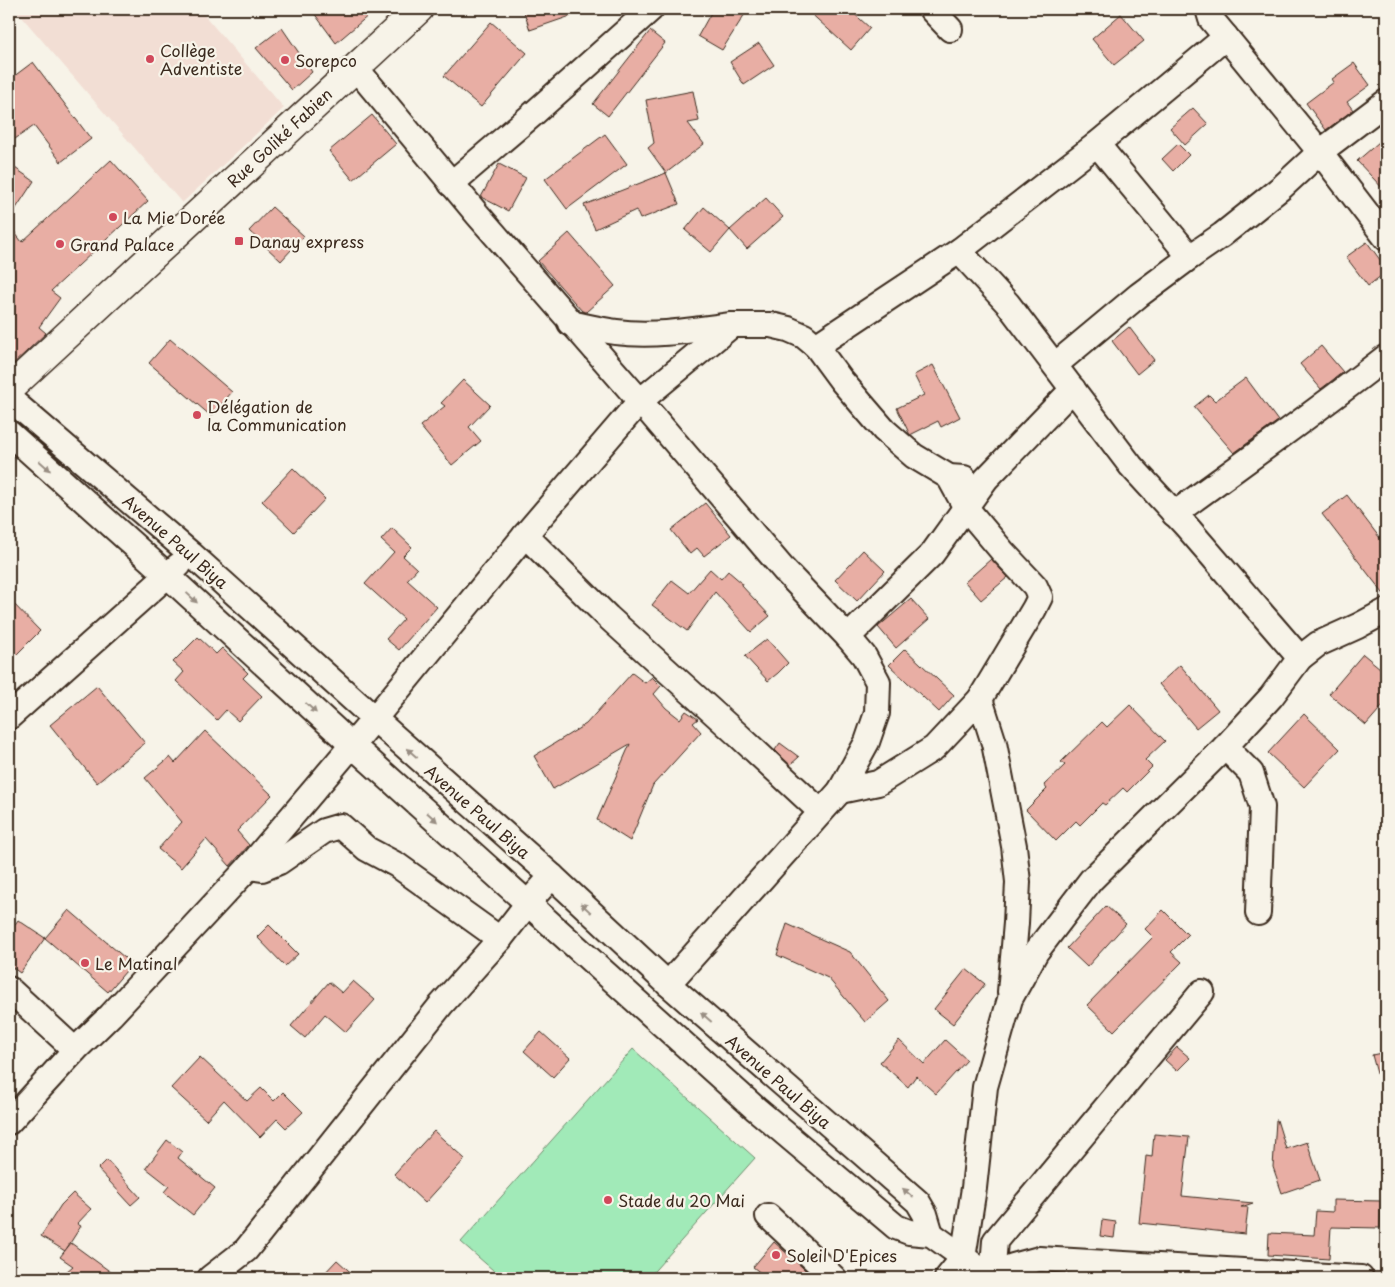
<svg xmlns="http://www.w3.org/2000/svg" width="1395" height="1287" viewBox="0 0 1395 1287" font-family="'Playpen Sans',sans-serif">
  <rect width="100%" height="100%" fill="#f7f3e8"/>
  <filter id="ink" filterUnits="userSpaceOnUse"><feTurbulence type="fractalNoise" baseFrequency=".02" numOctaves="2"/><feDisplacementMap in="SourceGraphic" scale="10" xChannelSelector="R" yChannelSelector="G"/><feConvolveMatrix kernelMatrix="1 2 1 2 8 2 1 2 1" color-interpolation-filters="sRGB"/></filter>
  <g filter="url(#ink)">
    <!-- built -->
    <path fill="#f2ded4" d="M 15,9 L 199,9 L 284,108 L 182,203 Z"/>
    <!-- green -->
    <path fill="#a1eab8" stroke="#6e8a6b" d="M 633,1049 L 755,1158 L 648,1278 L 502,1278 L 461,1242 Z"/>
    <!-- building -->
    <g fill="#e8aea4" stroke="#3b2a1e">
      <path d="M 311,9 L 376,9 L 336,43 Z"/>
      <path d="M 523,9 L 584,9 L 585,11 L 530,30 Z"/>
      <path d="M 713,9 L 748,9 L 722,50 L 698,36 Z"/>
      <path d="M 806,9 L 849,9 L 870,28 L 851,50 Z"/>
      <path d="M 1121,14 L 1144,41 L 1114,65 L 1092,39 Z"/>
      <path d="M 491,22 L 527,53 L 481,107 L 444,76 Z"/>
      <path d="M 282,28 L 312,72 L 292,90 L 256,48 Z"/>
      <path d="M 650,31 L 665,43 L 608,116 L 593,104 Z"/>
      <path d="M 759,43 L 774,65 L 744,85 L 730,62 Z"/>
      <path d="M 33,62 L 91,139 L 61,162 L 34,126 L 9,143 L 9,80 Z"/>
      <path d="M 1354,63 L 1370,85 L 1347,102 L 1353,110 L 1326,130 L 1306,103 L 1334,82 L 1332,79 Z"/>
      <path d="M 693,91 L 699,121 L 688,123 L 704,144 L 666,173 L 648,148 L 654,143 L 646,100 Z"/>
      <path d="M 1193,108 L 1208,124 L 1185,145 L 1170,128 Z"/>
      <path d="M 372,115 L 396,144 L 353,180 L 329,151 Z"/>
      <path d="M 605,134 L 627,164 L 567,209 L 545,179 Z"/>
      <path d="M 1386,136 L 1386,192 L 1357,161 Z"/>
      <path d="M 1178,144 L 1189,155 L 1173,171 L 1162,159 Z"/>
      <path d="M 111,160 L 148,201 L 51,291 L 60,298 L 39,327 L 46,333 L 9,368 L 9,225 L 22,242 Z"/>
      <path d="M 9,164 L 34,181 L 9,219 Z"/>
      <path d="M 499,164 L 526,178 L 508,211 L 481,197 Z"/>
      <path d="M 666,173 L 679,204 L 640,219 L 636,210 L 595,229 L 584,205 Z"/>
      <path d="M 766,198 L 783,217 L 747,249 L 730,230 Z"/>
      <path d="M 272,207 L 304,236 L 281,261 L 249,231 Z"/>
      <path d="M 704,207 L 730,230 L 711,252 L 685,230 Z"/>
      <path d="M 569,233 L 615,286 L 586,312 L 582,311 L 538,261 Z"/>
      <path d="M 1367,242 L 1386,268 L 1386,272 L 1368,286 L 1346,257 Z"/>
      <path d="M 1129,327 L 1154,360 L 1137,374 L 1112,341 Z"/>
      <path d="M 170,339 L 232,392 L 211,416 L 149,363 Z"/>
      <path d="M 1321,346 L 1343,372 L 1321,389 L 1300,364 Z"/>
      <path d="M 933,365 L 960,417 L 941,427 L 938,421 L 910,435 L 897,408 L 924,395 L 914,375 Z"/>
      <path d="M 1246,378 L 1278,421 L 1234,453 L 1194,407 L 1209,395 L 1215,401 Z"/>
      <path d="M 463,380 L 490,405 L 469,427 L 481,441 L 452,465 L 420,426 L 445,406 L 441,403 Z"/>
      <path d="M 293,468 L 325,499 L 294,532 L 262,501 Z"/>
      <path d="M 1347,495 L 1386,546 L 1386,597 L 1322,514 Z"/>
      <path d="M 705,503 L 731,535 L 704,556 L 697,548 L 690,554 L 671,530 Z"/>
      <path d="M 392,528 L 412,547 L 403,556 L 417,569 L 407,580 L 437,607 L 399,650 L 386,639 L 404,619 L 365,584 L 394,552 L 381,540 Z"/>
      <path d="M 863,550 L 885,571 L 857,601 L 835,580 Z"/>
      <path d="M 991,559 L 1008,577 L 981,600 L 965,582 Z"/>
      <path d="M 710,569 L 721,579 L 728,571 L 742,583 L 741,585 L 770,616 L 751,632 L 715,592 L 687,631 L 652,605 L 672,580 L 689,593 Z"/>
      <path d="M 9,599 L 40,631 L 9,662 Z"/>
      <path d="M 911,599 L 929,619 L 896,648 L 878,627 Z"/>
      <path d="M 198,637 L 216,654 L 222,648 L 248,673 L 243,678 L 262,696 L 238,721 L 226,710 L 217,720 L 176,681 L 184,672 L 173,662 Z"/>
      <path d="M 767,639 L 788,663 L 778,673 L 768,681 L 745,656 Z"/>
      <path d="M 905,649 L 954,695 L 939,712 L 889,665 Z"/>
      <path d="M 1363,654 L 1386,673 L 1386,702 L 1366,725 L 1329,694 Z"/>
      <path d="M 1180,665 L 1218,710 L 1196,728 L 1159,684 Z"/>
      <path d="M 632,673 L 645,683 L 652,677 L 661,686 L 654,694 L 666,708 L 680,719 L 686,711 L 698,719 L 693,723 L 701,732 L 653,785 L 630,841 L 597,820 L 630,744 L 553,789 L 534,756 L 586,724 Z"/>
      <path d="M 97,686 L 145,743 L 97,783 L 50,725 Z"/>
      <path d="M 1130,705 L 1165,741 L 1145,760 L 1152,767 L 1127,792 L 1123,788 L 1105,805 L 1102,803 L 1080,825 L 1076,821 L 1056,841 L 1026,810 L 1047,789 L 1044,785 L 1065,765 L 1061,762 L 1102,722 L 1107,727 Z"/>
      <path d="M 1304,714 L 1340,749 L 1304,787 L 1268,753 Z"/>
      <path d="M 205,731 L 272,795 L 237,831 L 249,845 L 230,866 L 206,839 L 181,868 L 158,849 L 182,822 L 145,778 L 170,757 L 175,763 Z"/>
      <path d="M 780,743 L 799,757 L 790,765 L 775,750 Z"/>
      <path d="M 1106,906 L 1126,924 L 1087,967 L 1067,948 Z"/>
      <path d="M 69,910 L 132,964 L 108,992 L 45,938 Z"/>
      <path d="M 1163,910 L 1188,935 L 1171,952 L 1182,962 L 1114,1031 L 1087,1005 L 1153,937 L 1145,929 Z"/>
      <path d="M 18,920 L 45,938 L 20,973 L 9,965 L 9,933 Z"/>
      <path d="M 787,924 L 850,952 L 889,1001 L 865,1022 L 828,978 L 777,955 Z"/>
      <path d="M 269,925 L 298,954 L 285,966 L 257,937 Z"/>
      <path d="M 966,969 L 985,984 L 953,1024 L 934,1009 Z"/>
      <path d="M 353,981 L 375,1000 L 346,1032 L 325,1014 L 305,1038 L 291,1026 L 329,982 L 342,993 Z"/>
      <path d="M 541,1032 L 570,1058 L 553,1077 L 524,1051 Z"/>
      <path d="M 899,1040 L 924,1064 L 945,1040 L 967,1060 L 936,1094 L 916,1076 L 908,1087 L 880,1062 Z"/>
      <path d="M 1177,1047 L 1190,1058 L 1177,1071 L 1165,1060 Z"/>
      <path d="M 1386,1052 L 1386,1091 L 1382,1092 L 1372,1055 Z"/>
      <path d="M 200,1057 L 247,1101 L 261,1088 L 274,1101 L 283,1092 L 303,1112 L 286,1128 L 277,1119 L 260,1137 L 224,1100 L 206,1120 L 171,1088 Z"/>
      <path d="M 1276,1120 L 1277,1120 L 1286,1149 L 1307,1142 L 1320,1180 L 1282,1193 L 1273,1167 Z"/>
      <path d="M 434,1131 L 465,1159 L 425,1203 L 394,1174 Z"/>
      <path d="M 1154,1134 L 1189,1137 L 1182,1196 L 1253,1203 L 1241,1207 L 1248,1207 L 1245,1234 L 1139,1223 L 1146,1156 L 1152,1157 Z"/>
      <path d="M 167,1140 L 182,1152 L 178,1158 L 215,1188 L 193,1215 L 164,1192 L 169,1186 L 146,1168 Z"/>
      <path d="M 107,1160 L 140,1197 L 131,1205 L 98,1169 Z"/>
      <path d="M 73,1193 L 91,1209 L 77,1224 L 81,1226 L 65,1251 L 41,1236 L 61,1205 Z"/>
      <path d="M 1333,1200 L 1381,1201 L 1380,1228 L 1331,1227 L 1329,1259 L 1268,1255 L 1269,1233 L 1314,1235 L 1316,1211 L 1333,1212 Z"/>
      <path d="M 1102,1220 L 1116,1222 L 1114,1238 L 1100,1236 Z"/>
      <path d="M 774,1242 L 791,1257 L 814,1278 L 767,1278 L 753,1267 Z"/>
      <path d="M 71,1243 L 97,1262 L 119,1278 L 72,1278 L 66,1272 L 73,1266 L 60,1257 Z"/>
      <path d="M 337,1260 L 357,1278 L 320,1278 Z"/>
    </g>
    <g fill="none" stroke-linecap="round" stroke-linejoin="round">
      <defs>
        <g id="minor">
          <path d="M 931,9 L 950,29"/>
          <path d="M 1208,9 L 1211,19 L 1226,37"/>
          <path d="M 355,67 L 477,214 L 640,401 L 732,325 L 771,325 L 788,329 L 804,336 L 816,346 L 959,251 L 1097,144 L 1226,37 L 1320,152 L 1386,238"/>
          <path d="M 1097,144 L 1190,257"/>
          <path d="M 451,184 L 532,115 L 651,9"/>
          <path d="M 959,251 L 1008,304 L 1131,466 L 1187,527 L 1300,658"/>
          <path d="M 570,323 C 585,326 601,330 616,332 C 654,337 694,330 732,325"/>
          <path d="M 816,346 L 841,380 L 884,430 L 914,456 L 949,477 L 964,478"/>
          <path d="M 1055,365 L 1139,295 L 1190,257 L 1222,235 L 1282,187 L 1320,152 L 1386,102"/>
          <path d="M 10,399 L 191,554 L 396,738 L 552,876 L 668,984 L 918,1202 L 925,1214 L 931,1234"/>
          <path d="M 9,433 L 168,576 L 352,745 L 756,1109 L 896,1227 L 909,1232 L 931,1234 L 992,1278"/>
          <path d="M 1174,514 C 1245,462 1317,411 1386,357"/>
          <path d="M 525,535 L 608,617 L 737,734 L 821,812"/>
          <path d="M 848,637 L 932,554 L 986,479 L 1073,389"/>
          <path d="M 980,699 L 994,743 L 1014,846 L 1018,882 L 1016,923 L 1010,992"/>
          <path d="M 9,717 L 179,565"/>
          <path d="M 1225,747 L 1251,773 L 1262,807 L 1258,913"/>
          <path d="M 840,791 L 878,783 L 934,748 L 980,699 L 1034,609 L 1040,597 L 1035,586 L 1003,552 L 966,508 L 949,477"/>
          <path d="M 249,867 L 262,869 L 279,862 L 324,831 L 341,826 L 367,849 L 397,865 L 500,939"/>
          <path d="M 9,989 L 75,1050"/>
          <path d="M 9,1122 L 75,1050 L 111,1015 L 249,867 L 375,718 L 525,535 L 640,401 L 784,570 L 848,637 L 864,656 L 878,682 L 877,713 L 867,742 L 840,791 L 668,984"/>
          <path d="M 768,1216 L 834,1278"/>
          <path d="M 210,1278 L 246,1250 L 441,1005 L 500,939 L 528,903 L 552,876"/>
          <path d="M 947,1278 L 963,1258 L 974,1188 L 985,1087 L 1010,999 L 1036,952 L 1091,880 L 1225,747 L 1271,697 L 1300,658 L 1318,644 L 1358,626 L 1386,611"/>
          <path d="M 992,1278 L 1013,1266 L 1039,1259 L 1361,1278"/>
          <path d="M 992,1278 L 995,1241 L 1202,992"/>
        </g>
        <path id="highway" d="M 9,389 L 419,9"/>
      </defs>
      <!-- minor casing -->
      <use href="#minor" stroke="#3b2a1e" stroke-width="28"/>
      <!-- highway casing -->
      <use href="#highway" stroke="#3b2a1e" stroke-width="31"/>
      <!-- minor -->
      <use href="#minor" stroke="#f7f3e8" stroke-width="24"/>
      <!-- highway -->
      <use href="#highway" stroke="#f7f3e8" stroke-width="28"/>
    </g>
    <!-- one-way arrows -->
    <defs><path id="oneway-solid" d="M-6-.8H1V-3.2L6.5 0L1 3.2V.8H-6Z" transform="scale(1.25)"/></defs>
    <g fill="#998e83">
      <use href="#oneway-solid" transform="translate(45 466) rotate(42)"/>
      <use href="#oneway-solid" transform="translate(192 598) rotate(43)"/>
      <use href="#oneway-solid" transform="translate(311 708) rotate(43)"/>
      <use href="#oneway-solid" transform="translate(412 753) rotate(-139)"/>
      <use href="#oneway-solid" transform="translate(432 817) rotate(42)"/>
      <use href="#oneway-solid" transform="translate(586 908) rotate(-137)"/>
      <use href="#oneway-solid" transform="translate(706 1017) rotate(-139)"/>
      <use href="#oneway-solid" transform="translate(908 1193) rotate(-139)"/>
    </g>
  </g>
  <!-- markers -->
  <g fill="#d1495b" stroke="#f7f3e8" stroke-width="2">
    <circle cx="150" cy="59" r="5"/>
    <circle cx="285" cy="60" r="5"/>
    <circle cx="113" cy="217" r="5"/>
    <rect x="234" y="236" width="10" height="10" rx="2.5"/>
    <circle cx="60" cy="244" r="5"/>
    <circle cx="197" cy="415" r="5"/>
    <circle cx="85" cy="963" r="5"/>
    <circle cx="608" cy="1200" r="5"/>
    <circle cx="776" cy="1255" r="5"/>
  </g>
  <g text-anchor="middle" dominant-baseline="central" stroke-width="4.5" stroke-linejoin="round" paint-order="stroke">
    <!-- poi labels -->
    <g font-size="16" fill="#3b2a1e" stroke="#f7f3e8" text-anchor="start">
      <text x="160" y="50">Collège<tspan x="160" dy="18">Adventiste</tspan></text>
      <text x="295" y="60">Sorepco</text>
      <text x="123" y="217">La Mie Dorée</text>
      <text x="249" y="241">Danay express</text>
      <text x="70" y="244">Grand Palace</text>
      <text x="207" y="406">Délégation de<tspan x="207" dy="18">la Communication</tspan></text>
      <text x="95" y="963">Le Matinal</text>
      <text x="618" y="1200">Stade du 20 Mai</text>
      <text x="786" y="1255">Soleil D'Epices</text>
    </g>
    <!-- street labels -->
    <g font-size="16" fill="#3b2a1e" stroke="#f7f3e8">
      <text transform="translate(279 137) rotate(-43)">Rue Goliké Fabien</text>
      <text transform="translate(176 541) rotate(41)">Avenue Paul Biya</text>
      <text transform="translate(478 811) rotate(41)">Avenue Paul Biya</text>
      <text transform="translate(779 1081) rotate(41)">Avenue Paul Biya</text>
    </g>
  </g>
  <!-- margin -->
  <rect width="1395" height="1287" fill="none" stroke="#f7f3e8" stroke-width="30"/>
  <rect x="15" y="15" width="1365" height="1257" fill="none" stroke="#3b2a1e" stroke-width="2" filter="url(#ink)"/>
</svg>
